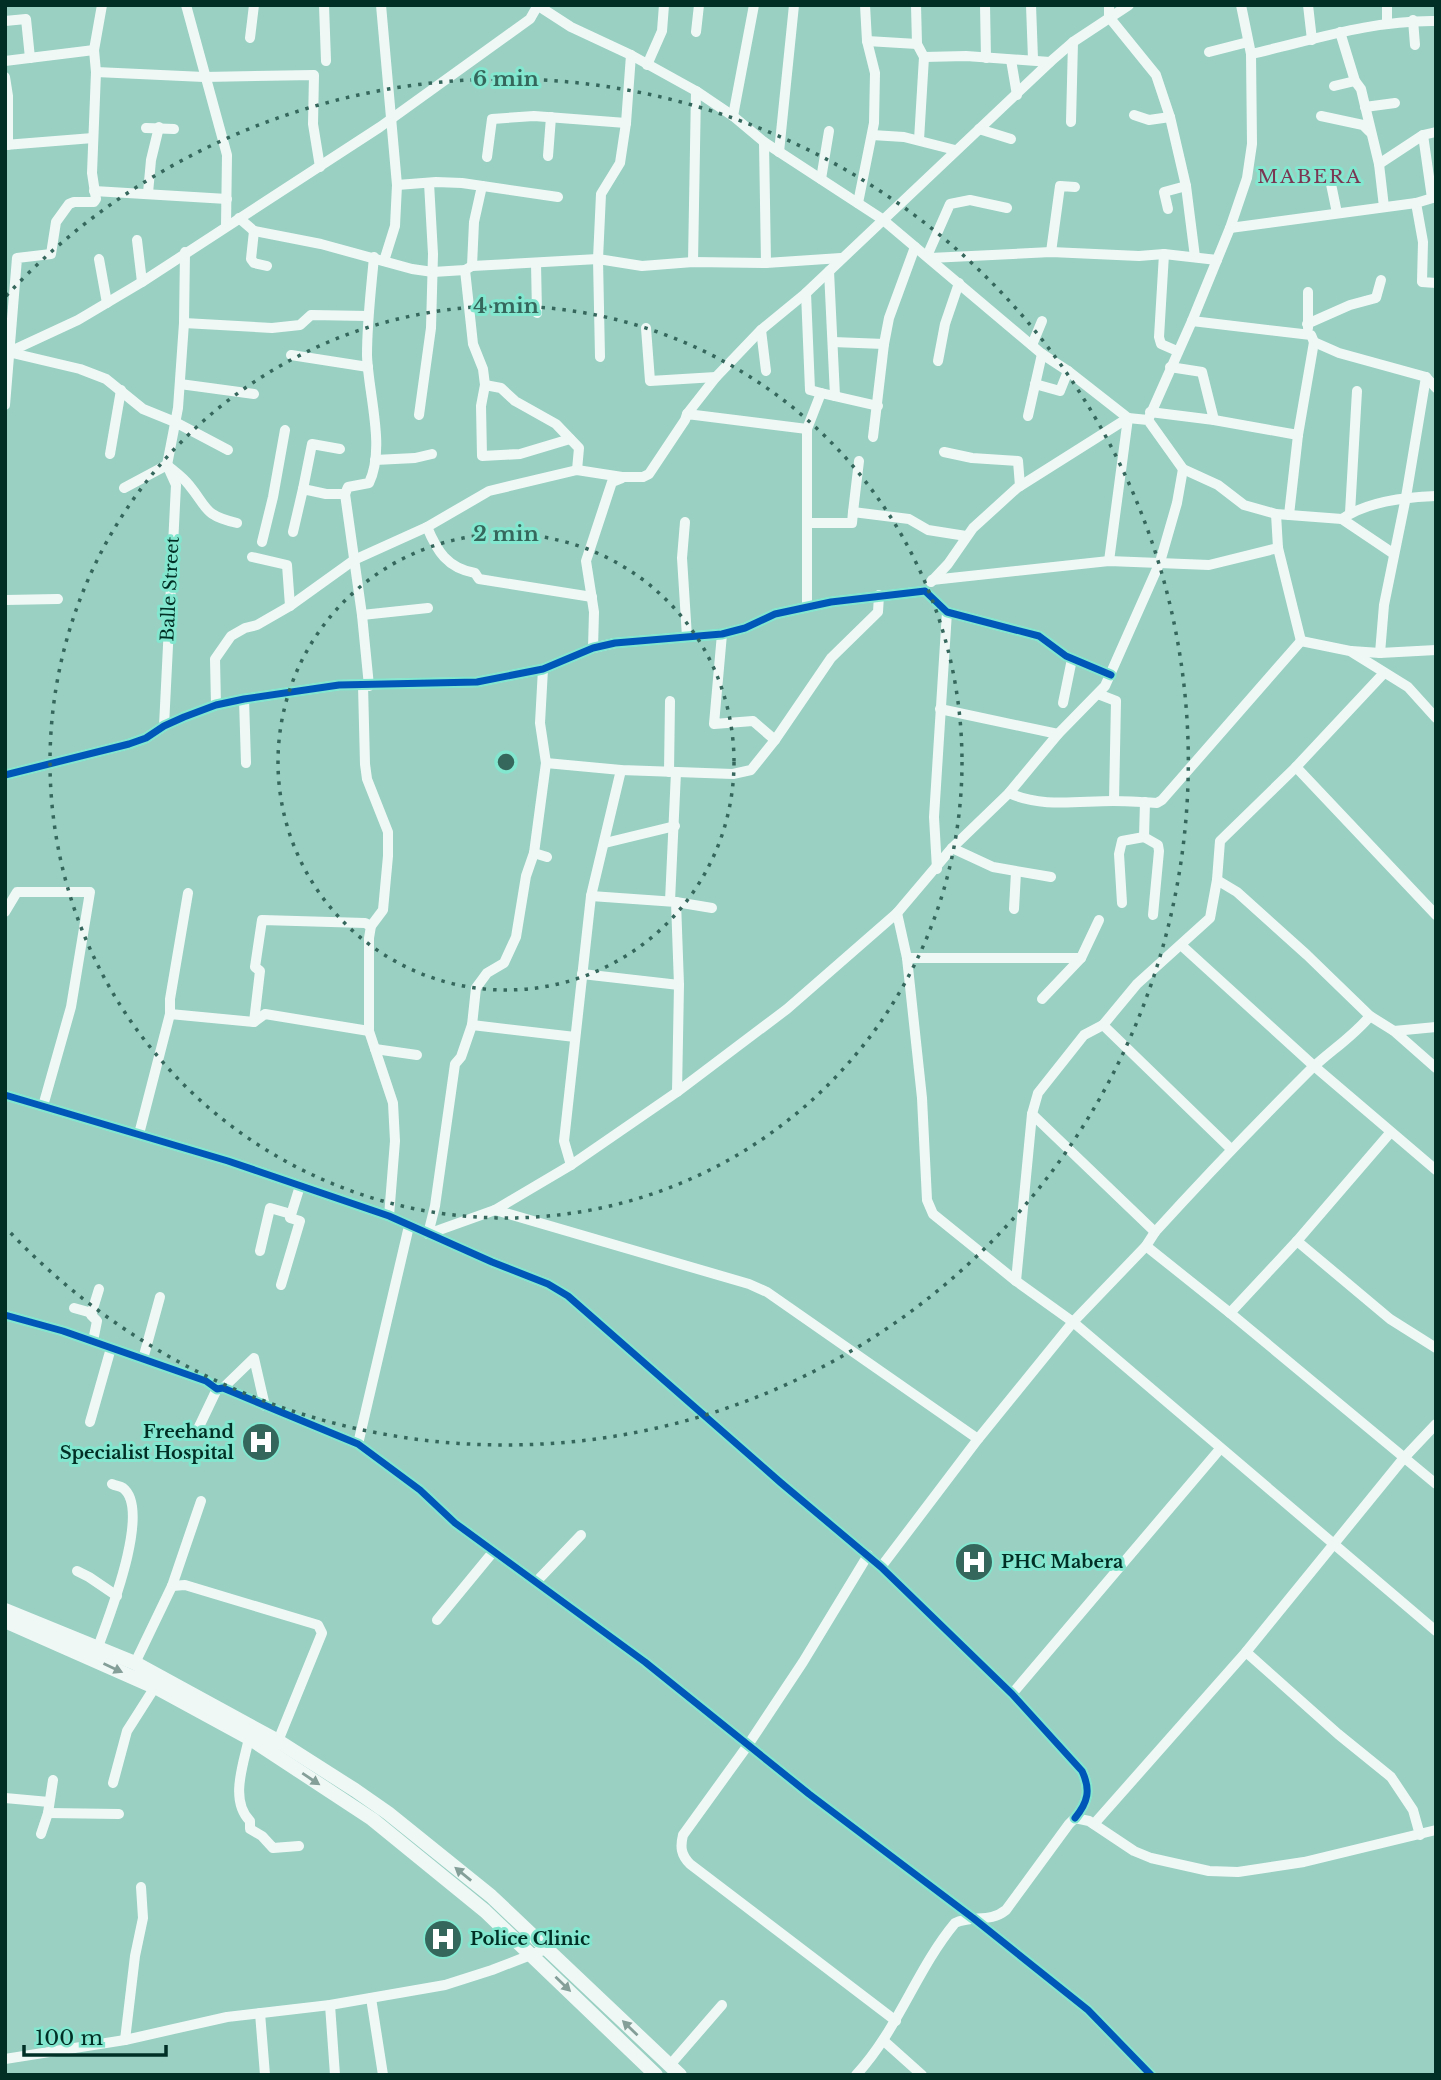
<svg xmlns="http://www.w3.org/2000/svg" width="1441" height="2080" viewBox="0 0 1441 2080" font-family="'Libre Baskerville',serif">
  <rect width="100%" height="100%" fill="#99d0c2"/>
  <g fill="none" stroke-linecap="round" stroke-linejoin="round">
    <!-- street -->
    <g stroke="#f0f8f6" stroke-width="10">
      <path d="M 186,5 L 227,155 L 226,226"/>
      <path d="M 324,5 L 326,61"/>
      <path d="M 381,5 L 397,185 L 395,226 L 384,261"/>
      <path d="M 537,5 L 571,27 L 631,55 L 696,91 L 733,116 L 764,142 L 882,219 L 1042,354 L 1068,371 L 1128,418 L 1148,420 L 1183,469 L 1218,485 L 1244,505 L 1276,514 L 1342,519 C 1366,502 1407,497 1436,496"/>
      <path d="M 916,5 L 917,44 L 924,57 L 919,140"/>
      <path d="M 985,5 L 986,58"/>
      <path d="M 1031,5 L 1033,59"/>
      <path d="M 1109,5 L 1109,17 L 1156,75 L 1170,117 L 1186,186 L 1195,257"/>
      <path d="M 1308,5 L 1312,40"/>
      <path d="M 1413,20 L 1415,45"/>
      <path d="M 5,21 L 26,19 L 30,58"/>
      <path d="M 1387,23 L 1387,5"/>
      <path d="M 696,32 L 699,5"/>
      <path d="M 1340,32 L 1355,81 L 1361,89 L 1379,164 L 1384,207"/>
      <path d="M 250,38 L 254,5"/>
      <path d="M 867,41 L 917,44"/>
      <path d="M 1209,52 L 1248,42"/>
      <path d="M 1251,54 C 1313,40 1372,20 1436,21"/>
      <path d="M 924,57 L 966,56 L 1050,62"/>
      <path d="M 1011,60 L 1017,95"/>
      <path d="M 5,61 L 94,50"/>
      <path d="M 647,65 L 662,31 L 664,5"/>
      <path d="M 96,72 L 204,77 L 314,75 L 313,124 L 320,167"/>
      <path d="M 5,77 L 8,96 L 8,145"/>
      <path d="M 1334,86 L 1355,81"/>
      <path d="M 1365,107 L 1395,103"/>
      <path d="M 1134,115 L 1149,120 L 1170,117"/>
      <path d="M 733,116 L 754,5"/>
      <path d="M 1321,116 L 1363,125 L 1370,132"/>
      <path d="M 1071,122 L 1073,42"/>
      <path d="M 146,128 L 174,129"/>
      <path d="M 979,129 L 1011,139"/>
      <path d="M 872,135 L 904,137 L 955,150"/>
      <path d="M 1423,135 L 1432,198"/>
      <path d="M 764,142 L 766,263"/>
      <path d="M 5,145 L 93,138"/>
      <path d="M 779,152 L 794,5"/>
      <path d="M 548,156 L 551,117"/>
      <path d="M 487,157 L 492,119 L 534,116 L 626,123"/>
      <path d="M 1379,164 L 1423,135 L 1436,132"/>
      <path d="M 821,179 L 829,131"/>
      <path d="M 1331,184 L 1337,213"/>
      <path d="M 397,185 L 436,182 L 462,183 L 558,197"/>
      <path d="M 94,191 L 227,199"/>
      <path d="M 148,193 L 151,160 L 159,127"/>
      <path d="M 858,203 L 874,123 L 875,73 L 867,41 L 865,5"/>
      <path d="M 1416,203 L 1423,242 L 1422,282 L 1436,283"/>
      <path d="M 1168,209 L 1164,192 L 1186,186"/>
      <path d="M 239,218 L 254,231 L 321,244 L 412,269 L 433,272 L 465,270 L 472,266 L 598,259 L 642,266 L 693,262 L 766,263 L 841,258"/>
      <path d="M 1230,228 L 1416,203 L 1436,197"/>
      <path d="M 254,231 L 251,259 L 254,263 L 267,266"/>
      <path d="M 137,240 L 142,282"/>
      <path d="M 1051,252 L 1060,186 L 1075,187"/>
      <path d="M 1164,254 L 1159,337 L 1161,344 L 1177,351"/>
      <path d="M 927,256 L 950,204 L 970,200 L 1007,208"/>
      <path d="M 930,258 L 1051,252 L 1139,256 L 1164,254 L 1217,260"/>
      <path d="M 99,259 L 107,303"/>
      <path d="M 693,262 L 696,91"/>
      <path d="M 536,263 L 537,313"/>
      <path d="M 472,266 L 474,222 L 482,186"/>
      <path d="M 465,270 L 473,344 L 483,369 L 485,385 L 481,406 L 482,456 L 520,454 L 570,439"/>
      <path d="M 829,271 L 835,396"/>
      <path d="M 1308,292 L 1308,328"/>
      <path d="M 806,293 L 810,390 L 821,393"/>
      <path d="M 1192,321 L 1311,335 L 1314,342 L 1339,353 L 1426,377 L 1436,388"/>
      <path d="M 184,323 L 272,328 L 300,325 L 311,315 L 368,316"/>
      <path d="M 1307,324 L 1350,305 L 1376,298 L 1381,280"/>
      <path d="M 646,328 L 650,381 L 716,377"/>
      <path d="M 761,330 L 766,371"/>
      <path d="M 833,342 L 884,344"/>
      <path d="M 1032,345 L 1042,321"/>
      <path d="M 8,352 L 80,369 L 106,379 L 143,409 L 175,422 L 228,450"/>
      <path d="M 9,352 L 78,320 L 142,282 L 380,127 L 530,19 L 538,5"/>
      <path d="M 291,355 L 368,367"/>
      <path d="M 600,357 L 598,259 L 601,194 L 620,163 L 626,123 L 631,55"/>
      <path d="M 938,361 L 945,324 L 959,283"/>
      <path d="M 1170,367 L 1202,372 L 1214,420"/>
      <path d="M 180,384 L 254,394"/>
      <path d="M 1035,384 L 1060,391 L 1068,371"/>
      <path d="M 485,385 L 501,388 L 515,401 L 556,424 L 579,448 L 577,470"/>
      <path d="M 5,405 L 17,258 L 51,254 L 56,222 L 69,204 L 74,202 L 94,202 L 96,199 L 92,173 L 96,72 L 94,50 L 102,5"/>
      <path d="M 1150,412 L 1214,420 L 1298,435"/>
      <path d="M 687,414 L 716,377 L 761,330 L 806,293 L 1050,62 L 1073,42 L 1129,5"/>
      <path d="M 419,415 L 431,328 L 433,254 L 429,183"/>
      <path d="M 1028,416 L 1042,354"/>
      <path d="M 1148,420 L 1192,321 L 1230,228 L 1247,178 L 1252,144 L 1251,54 L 1241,5"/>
      <path d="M 807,429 L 821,393 L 878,406"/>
      <path d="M 873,437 L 884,344 L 889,318 L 915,247"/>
      <path d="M 944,452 L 972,458 L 1018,461 L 1020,486"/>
      <path d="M 110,454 L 121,390"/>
      <path d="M 375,460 L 415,458 L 432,454"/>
      <path d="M 124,488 L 167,465 C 174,471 183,477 189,485 C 208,508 203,515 237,523"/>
      <path d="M 303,489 L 312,444 L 340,449"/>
      <path d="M 345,494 L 362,615 L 369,686"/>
      <path d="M 853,512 L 859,461"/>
      <path d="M 1350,513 L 1357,391"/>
      <path d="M 1276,514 L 1278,548 L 1301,641"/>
      <path d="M 1289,515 L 1298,435 L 1314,342"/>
      <path d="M 1342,519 L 1394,554"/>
      <path d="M 685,522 L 682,558 L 687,637"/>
      <path d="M 808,523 L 852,523 L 853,512 L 909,519 L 928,530 L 966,536"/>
      <path d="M 427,527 C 437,551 447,568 475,573 L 479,579 L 592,597"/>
      <path d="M 293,532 L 303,489 L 326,494 L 345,494 L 348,487 L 369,483 C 386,448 368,393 367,355 C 367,322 371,290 374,257"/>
      <path d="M 262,542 L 273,497 L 285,430"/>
      <path d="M 252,557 L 287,565 L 290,606"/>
      <path d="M 1109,561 L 1128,418"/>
      <path d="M 932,580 L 1109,561 L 1209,565 L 1278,548"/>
      <path d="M 931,582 L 948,564 L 973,528 L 1017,488 L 1128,418"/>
      <path d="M 5,600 L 58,599"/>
      <path d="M 362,615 L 428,608"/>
      <path d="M 722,634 L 714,724 L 753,721 L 775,740"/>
      <path d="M 1301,641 L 1350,651 L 1408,687 L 1436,718"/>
      <path d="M 593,648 L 594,612 L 586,561 L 612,482 L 622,478"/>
      <path d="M 1351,651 L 1380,653 L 1436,650"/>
      <path d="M 1380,653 L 1384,605 L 1406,497 L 1426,377"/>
      <path d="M 543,669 L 540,723 L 546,763 L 534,853 L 547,857"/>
      <path d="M 363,685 L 365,764 L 367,779 L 388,832 L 388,856 L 383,910 L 371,926 L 369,938 L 369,1031 L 393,1103 L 395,1141 L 389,1216"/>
      <path d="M 1098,694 L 1116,701 L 1114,801"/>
      <path d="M 244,699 L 246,763"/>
      <path d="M 1063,703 L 1072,659"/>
      <path d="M 216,705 L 215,659 L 231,636 L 245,628 L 257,625 L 290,606 L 354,560 L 427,527 L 489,491 L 577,470 L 622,477 L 643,477 L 649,474 L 685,420 L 687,414 L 807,429 L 807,607"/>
      <path d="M 940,709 L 1058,734"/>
      <path d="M 164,726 L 176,485 L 167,465 L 178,408 L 184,323 L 185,252"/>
      <path d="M 546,763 L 621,770 L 733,774 L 751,770 L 775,740 L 831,658 L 878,612 L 879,595"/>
      <path d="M 1296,767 L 1436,915"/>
      <path d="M 669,772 L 670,701"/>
      <path d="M 5,775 L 129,744 L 146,738 L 164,726 L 184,717 L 216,705 L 244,699 L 339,685 L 477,682 L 543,669 L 593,648 L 615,643 L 722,634 L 745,628 L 775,614 L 831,602 L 925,591 L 947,612 L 1039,636 L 1066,656 L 1111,675"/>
      <path d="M 1009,793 C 1041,808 1078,801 1113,801 C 1127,801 1142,802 1157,803 L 1162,800 L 1301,641"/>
      <path d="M 1145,802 L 1144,837 L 1158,845 L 1159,851 L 1153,915"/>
      <path d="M 605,843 L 675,826"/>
      <path d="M 952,848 L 993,867 L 1051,877"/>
      <path d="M 937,869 L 934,817 L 947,612"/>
      <path d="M 1217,880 L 1237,892 L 1307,955 L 1370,1016 L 1394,1031 L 1436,1068"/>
      <path d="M 591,896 L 676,902 L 679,985 L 677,1092"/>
      <path d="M 670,901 L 676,772"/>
      <path d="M 676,902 L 712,908"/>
      <path d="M 1122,903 L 1119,854 L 1122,841 L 1144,837"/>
      <path d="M 1014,909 L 1016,872"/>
      <path d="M 5,912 L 17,892 L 90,892 L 71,1007 L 43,1106"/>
      <path d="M 897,913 L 907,958 L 922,1098 L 927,1200 L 933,1214 L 1016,1281 L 1073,1322 L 1436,1631"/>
      <path d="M 1181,945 L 1314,1066 L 1436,1170"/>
      <path d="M 907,958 L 1081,958"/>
      <path d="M 582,974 L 679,985"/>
      <path d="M 1042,999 L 1081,958 L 1099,920"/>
      <path d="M 170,1014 L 170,999 L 188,893"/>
      <path d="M 254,1022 L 260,971 L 255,967 L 262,920 L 365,923 L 371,926"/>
      <path d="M 472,1025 L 575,1037"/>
      <path d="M 1103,1025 L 1231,1149"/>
      <path d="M 1394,1031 L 1436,1027"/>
      <path d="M 375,1049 L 417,1055"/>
      <path d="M 5,1095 L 228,1161 L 389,1216 L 492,1262 L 548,1284 L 568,1296 L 780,1482 L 881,1567 L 1012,1694 L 1082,1771 C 1091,1790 1088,1802 1075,1818"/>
      <path d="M 1032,1114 L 1155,1232"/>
      <path d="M 139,1134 L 170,1014 L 254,1022 L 265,1014 L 369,1031"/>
      <path d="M 571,1165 L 564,1141 L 591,896 L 621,770"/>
      <path d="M 495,1210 L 749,1284 L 767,1292 L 978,1439"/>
      <path d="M 428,1234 L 495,1210 L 571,1165 L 677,1092 L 787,1009 L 897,913 L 952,848 L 1009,793 L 1058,734 L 1105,686 L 1160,562 L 1177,503 L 1183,469"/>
      <path d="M 428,1234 L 435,1206 L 455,1064 L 461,1057 L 472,1025 L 476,988 L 487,973 L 504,963 L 516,937 L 526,876 L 534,853"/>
      <path d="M 1297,1241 L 1390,1319 L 1436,1348"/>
      <path d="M 1146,1246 L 1230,1313 L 1436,1484"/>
      <path d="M 260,1251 L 270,1208 L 291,1214"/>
      <path d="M 1016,1281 L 1032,1114 L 1038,1093 L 1084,1035 L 1103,1025 L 1137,984 L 1210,918 L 1217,880 L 1220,841 L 1296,767 L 1384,673"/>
      <path d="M 281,1285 L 300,1221 L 290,1218 L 300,1186"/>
      <path d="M 74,1308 L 92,1313"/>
      <path d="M 1230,1313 L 1297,1241 L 1390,1133"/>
      <path d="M 5,1315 L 63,1331 L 206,1381 L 217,1389 L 223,1388 L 358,1444 L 420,1490 L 455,1523 L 645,1662 L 809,1794 L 973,1918 L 1088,2010 L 1151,2075"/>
      <path d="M 93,1341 L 97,1321 L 91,1315 L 99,1289"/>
      <path d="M 143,1359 L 160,1297"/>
      <path d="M 223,1388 L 254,1358 L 265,1406"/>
      <path d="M 90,1422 L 111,1348"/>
      <path d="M 196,1433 L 217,1389"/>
      <path d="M 358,1444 L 409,1226"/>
      <path d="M 868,1555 L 803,1662 L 748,1745 L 683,1835 C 680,1847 681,1855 690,1864 L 896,2021"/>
      <path d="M 881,1567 L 978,1439 L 1073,1322 L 1146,1246 L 1155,1232 C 1204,1178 1255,1125 1307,1073 C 1327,1053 1352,1038 1370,1016"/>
      <path d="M 77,1571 L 89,1577 L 117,1596"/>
      <path d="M 536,1582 L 581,1535"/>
      <path d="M 172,1586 L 185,1585 L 318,1625 L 322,1633 L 278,1741"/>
      <path d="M 437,1620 L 493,1552"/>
      <path d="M 98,1647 C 108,1619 152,1510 123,1488 C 120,1486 116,1486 112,1484"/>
      <path d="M 1246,1652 L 1338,1734 L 1391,1777 L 1413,1810 L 1420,1835"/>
      <path d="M 135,1663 L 172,1586 L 201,1501"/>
      <path d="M 1012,1694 L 1220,1449"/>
      <path d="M 249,1738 C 244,1763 229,1800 250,1821 L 250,1829 L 262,1836 L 273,1848 L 299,1846"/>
      <path d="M 113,1783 L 127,1731 L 155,1687"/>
      <path d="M 5,1798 L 49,1802"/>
      <path d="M 48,1813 L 119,1814"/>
      <path d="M 1094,1824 L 1246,1652 L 1403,1459 L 1436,1424"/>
      <path d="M 41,1834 L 48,1813 L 53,1780"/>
      <path d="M 371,1998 L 383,2075"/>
      <path d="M 330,2005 L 335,2075"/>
      <path d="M 260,2013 L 265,2075"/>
      <path d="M 125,2040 L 135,1956 L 143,1918 L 141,1887"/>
      <path d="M 884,2041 L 922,2075"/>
      <path d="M 5,2059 L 125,2040 L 227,2017 L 330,2005 L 445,1985 L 492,1970 L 546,1949"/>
      <path d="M 670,2065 L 722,2005"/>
      <path d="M 856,2075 C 898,2030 916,1970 955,1923 C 973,1915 990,1923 1006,1910 L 1069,1824 L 1075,1818 L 1089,1821 L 1134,1851 L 1151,1858 L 1209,1871 L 1238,1872 L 1304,1862 L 1436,1830"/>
    </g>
    <!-- secondary -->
    <g stroke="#f0f8f6" stroke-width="14">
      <path d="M 5,1610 L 135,1663 L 278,1741 L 355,1790 L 388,1813 L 491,1896 L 680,2075"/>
      <path d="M 5,1621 L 159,1689 L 249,1738 L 372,1819 L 485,1911 L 656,2075"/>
    </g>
    <defs>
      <g id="cycleway">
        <path d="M 5,775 L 129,744 L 146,738 L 164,726 L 184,717 L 216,705 L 244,699 L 339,685 L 477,682 L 543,669 L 593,648 L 615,643 L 722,634 L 745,628 L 775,614 L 831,602 L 925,591 L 947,612 L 1039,636 L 1066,656 L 1111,675"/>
        <path d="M 5,1095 L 228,1161 L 389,1216 L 492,1262 L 548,1284 L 568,1296 L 780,1482 L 881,1567 L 1012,1694 L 1082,1771 C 1091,1790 1088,1802 1075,1818"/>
        <path d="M 5,1315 L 63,1331 L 206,1381 L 217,1389 L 223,1388 L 358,1444 L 420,1490 L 455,1523 L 645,1662 L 809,1794 L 973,1918 L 1088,2010 L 1151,2075"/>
      </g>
    </defs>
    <!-- cycleway casing -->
    <use href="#cycleway" stroke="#83e6ce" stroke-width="11"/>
    <!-- cycleway -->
    <use href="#cycleway" stroke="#0057b8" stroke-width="7"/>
  </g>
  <!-- one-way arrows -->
  <defs><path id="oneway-solid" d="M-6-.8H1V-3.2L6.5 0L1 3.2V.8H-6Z" transform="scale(1.75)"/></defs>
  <g fill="#849e98">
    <use href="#oneway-solid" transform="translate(113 1668) rotate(25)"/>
    <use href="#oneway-solid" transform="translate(311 1779) rotate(34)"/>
    <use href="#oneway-solid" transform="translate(463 1874) rotate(-141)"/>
    <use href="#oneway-solid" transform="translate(563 1984) rotate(44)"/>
    <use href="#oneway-solid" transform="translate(630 2028) rotate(-136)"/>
  </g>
  <!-- distance rings -->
  <g fill="none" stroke="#36675d" stroke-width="3.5" stroke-dasharray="3.5 7">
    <circle cx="506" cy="762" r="228"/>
    <circle cx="506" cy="762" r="456"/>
    <path d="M6 296A683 683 0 1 1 6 1228"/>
  </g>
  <!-- icons -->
  <defs>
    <symbol id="hospital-disc" viewBox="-11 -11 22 22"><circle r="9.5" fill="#36675d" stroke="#83e6ce"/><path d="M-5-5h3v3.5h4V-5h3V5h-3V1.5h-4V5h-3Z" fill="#fff"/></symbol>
  </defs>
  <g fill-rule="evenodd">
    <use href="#hospital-disc" x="239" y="1420" width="44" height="44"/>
    <use href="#hospital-disc" x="952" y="1540" width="44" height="44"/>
    <use href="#hospital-disc" x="421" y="1917" width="44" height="44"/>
  </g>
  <g text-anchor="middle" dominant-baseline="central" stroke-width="6" stroke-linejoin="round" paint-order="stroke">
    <!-- street labels -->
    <g font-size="18" fill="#012f26" stroke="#83e6ce">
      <text transform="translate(170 589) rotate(-87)">Balle Street</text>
    </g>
    <!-- poi labels -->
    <g font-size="18" font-weight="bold" fill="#012f26" stroke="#83e6ce" text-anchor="start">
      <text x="234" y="1432" text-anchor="end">Freehand<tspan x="234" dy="21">Specialist Hospital</tspan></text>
      <text x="1001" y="1562">PHC Mabera</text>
      <text x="470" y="1939">Police Clinic</text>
    </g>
    <!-- neighbourhood labels -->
    <g font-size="19" letter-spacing="2" fill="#7a3652" stroke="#83e6ce">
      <text x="1310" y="176">MABERA</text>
    </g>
  </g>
  <circle cx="506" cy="762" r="10" fill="#36675d" stroke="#83e6ce" stroke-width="3.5"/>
  <g font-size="21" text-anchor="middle" font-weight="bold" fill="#36675d" stroke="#83e6ce" stroke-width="6" stroke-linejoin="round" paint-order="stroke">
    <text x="506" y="86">6 min</text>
    <text x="506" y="313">4 min</text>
    <text x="506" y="541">2 min</text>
  </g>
  <!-- border -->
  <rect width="1441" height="2080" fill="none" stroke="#012f26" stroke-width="14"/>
  <!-- scale -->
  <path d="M24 2045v10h142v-10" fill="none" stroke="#012f26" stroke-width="3.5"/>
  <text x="35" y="2045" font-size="21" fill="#012f26" stroke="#83e6ce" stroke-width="5" paint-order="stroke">100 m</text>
</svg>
